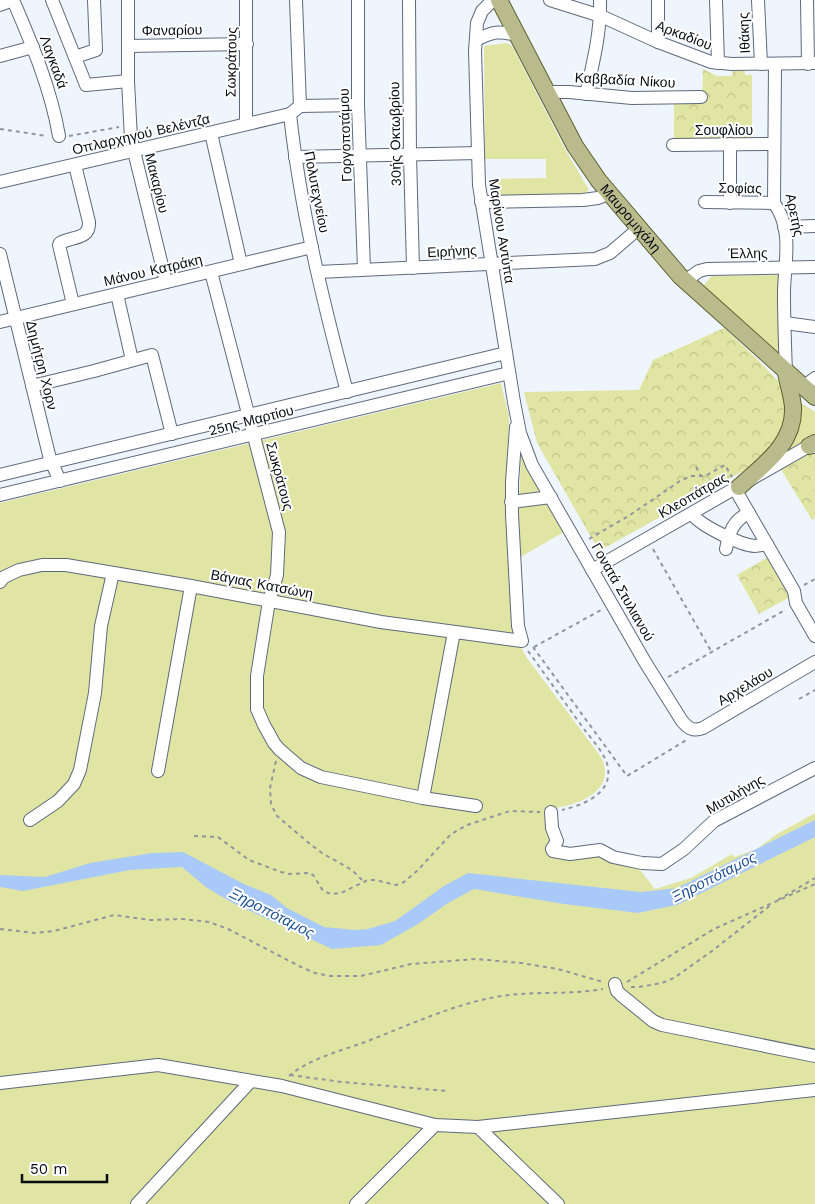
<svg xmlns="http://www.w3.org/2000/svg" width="815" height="1204" viewBox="0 0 815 1204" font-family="'Work Sans',sans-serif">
  <defs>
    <pattern id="forest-crowns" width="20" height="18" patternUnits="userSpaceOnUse" patternTransform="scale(1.25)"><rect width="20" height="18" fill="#e1e5a3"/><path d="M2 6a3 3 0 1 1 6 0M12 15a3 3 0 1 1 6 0" fill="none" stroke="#c0c38b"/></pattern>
  </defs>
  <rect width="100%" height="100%" fill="#eff5fd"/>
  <!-- grass -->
  <g fill="#e1e5a3">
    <path d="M 507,43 L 512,46 L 565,149 L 589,190 L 581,196 L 493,197 L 487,179 L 546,178 L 546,159 L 485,159 L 484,46 Z"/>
    <path d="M 781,275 L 781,357 L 703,286 L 712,276 Z"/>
    <path d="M 501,383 L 509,416 L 507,502 L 518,642 L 527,658 L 601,757 C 619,792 574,807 547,809 L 550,853 L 593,852 L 637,866 L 655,889 L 691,878 L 732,854 L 734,857 L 757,849 L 777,834 L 815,813 L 815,1204 L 0,1204 L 0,503 Z"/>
    <path d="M 800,402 L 815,412 L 815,437 L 781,455 Z"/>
    <path d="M 521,450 L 564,532 L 517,559 Z"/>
  </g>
  <!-- forest -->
  <g fill="url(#forest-crowns)">
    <path d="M 703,69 L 717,76 L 732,76 L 733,70 L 745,71 L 745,75 L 752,75 L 752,141 L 674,141 L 674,102 L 702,101 Z"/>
    <path d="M 724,328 L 759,361 L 779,382 L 783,388 L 787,419 L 778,441 L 757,461 L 743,471 L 599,551 L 537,443 L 524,392 L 639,390 L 653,360 Z"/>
    <path d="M 815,453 L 815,518 L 812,520 L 780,468 L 805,454 Z"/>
    <path d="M 770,556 L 792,596 L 759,614 L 737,575 Z"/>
  </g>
  <!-- water -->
  <path fill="#a9caf9" d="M 815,820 L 815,837 L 677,905 L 638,913 L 564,904 L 474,889 L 448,903 L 418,924 L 381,945 L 332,949 L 233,903 L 207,888 L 182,867 L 130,870 L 23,891 L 0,887 L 0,875 L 45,877 L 90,863 L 152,853 L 183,852 L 244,884 L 271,895 L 287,908 L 324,927 L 355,930 L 368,929 L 395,921 L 444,886 L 468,873 L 641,892 L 677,888 Z"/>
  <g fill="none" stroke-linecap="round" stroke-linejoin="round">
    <defs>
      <g id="minor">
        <path d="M 13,0 C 32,44 51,89 59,136"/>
        <path d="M 52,0 L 86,85 L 128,81"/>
        <path d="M 128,0 L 128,81 L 131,139 L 166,282"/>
        <path d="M 246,0 L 246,124"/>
        <path d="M 358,0 L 358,105 L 364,269"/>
        <path d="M 409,0 L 410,155 L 413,268"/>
        <path d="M 493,0 L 482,11 L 477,23 L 475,51 L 479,185 L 514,402 L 520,433 L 532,465 L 645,662 L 682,721 C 688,728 693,732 703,728 L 815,662"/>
        <path d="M 550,0 L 601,16 L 658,42 L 711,62 L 732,64 L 815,63"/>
        <path d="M 716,0 L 718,63"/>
        <path d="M 758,0 L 761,64"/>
        <path d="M 807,0 L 808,64"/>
        <path d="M 0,5 L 13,0"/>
        <path d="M 476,40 C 494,31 498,31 518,35"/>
        <path d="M 658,42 L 658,0"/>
        <path d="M 128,46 L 247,44"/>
        <path d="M 0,56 L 33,47"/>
        <path d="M 75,57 L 96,50 L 94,0"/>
        <path d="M 775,64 L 774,203 C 794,230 784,264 784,294 C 784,320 785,346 786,373"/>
        <path d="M 547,92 L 569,92 L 632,98 L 701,97"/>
        <path d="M 586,94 C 593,63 601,32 600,0"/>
        <path d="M 300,106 L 358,105"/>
        <path d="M 290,114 C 300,208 323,301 347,392"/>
        <path d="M 211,133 L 241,264"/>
        <path d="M 730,144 L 730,203"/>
        <path d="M 673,145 L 774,144"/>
        <path d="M 295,157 L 478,153"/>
        <path d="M 0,182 L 290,114 L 300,106 L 296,0"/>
        <path d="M 481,202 L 583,200 L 598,198 L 608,194"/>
        <path d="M 705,202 L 774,203"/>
        <path d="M 784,227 L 815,226"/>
        <path d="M 0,254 L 50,459 L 60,481"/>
        <path d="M 211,272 L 279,532 L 277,575 L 269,601 L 257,676 L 257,709 L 264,725 L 274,743 L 279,749 L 301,768 L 321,777 L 423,798 L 476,806"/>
        <path d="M 318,272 L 595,259 L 610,253 L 638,229"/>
        <path d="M 685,281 L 699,271 L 707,269 L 815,267"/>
        <path d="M 117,294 L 132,360"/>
        <path d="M 73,304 L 59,245 L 60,243 C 72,236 90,240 89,222 L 75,165"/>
        <path d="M 0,322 L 312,247"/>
        <path d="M 785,323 L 815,327"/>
        <path d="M 32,386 L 94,371 L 152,355 L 172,434"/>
        <path d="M 803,387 L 815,378"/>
        <path d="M 0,475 L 506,353"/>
        <path d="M 735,489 L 794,591 L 796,603 L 815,636"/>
        <path d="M 0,495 L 509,373"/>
        <path d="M 511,502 L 551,497"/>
        <path d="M 692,514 C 701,526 740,545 755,546 C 759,546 763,545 767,544"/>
        <path d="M 726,549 C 729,533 733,520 749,513"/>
        <path d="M 592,570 L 809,446 L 815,447"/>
        <path d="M 0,582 L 4,577 L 19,570 L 42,565 L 66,565 L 191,586 L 381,622 L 522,641 L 518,626 L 517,608 L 512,514 L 512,482 L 516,427"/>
        <path d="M 158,771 L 191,586"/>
        <path d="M 423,798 L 454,632"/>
        <path d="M 551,812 L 552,828 L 557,841 L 552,849 L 553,851 L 570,854 L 600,850 L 613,857 L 627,860 L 642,863 L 662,864 L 684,849 L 714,821 L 815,768"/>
        <path d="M 30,820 L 58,801 L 74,784 L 80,770 L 95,693 L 101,626 L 113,573"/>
        <path d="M 615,984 L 617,991 L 621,995 L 653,1021 L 662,1025 L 815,1056"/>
        <path d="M 0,1083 L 158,1065 L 282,1086 L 435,1125 L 478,1127 L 815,1090"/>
        <path d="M 478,1127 L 558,1204"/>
        <path d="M 137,1204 L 250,1082"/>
        <path d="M 356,1204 L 435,1125"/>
      </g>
      <g id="major">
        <path id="s1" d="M 499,0 L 575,146 L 599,181 L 680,276 L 815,397"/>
        <path d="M 809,446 L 815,443"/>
        <path d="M 739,487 C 763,465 795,444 793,407 C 792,395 788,384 786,373"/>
      </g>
    </defs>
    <!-- minor casing -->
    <use href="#minor" stroke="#5d6a7c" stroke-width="14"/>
    <!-- major casing -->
    <use href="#major" stroke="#5d6031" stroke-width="18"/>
    <!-- path -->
    <g stroke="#91969d" stroke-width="2" stroke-dasharray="4 4" stroke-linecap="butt">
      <path d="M 0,129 L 47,136"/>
      <path d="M 69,136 L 119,127"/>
      <path d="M 696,467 L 701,476"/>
      <path d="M 589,539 L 630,515 L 680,481 L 691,476 L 705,476 L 725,465 L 732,477"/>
      <path d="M 653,549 L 711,651"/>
      <path d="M 804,585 L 815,579"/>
      <path d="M 533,647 L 627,776 L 688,739"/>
      <path d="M 534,647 L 601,610"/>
      <path d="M 528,651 C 547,677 565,703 584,729 C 592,740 606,754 608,768 C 612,794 583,805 562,810"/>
      <path d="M 668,677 L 785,610"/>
      <path d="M 799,699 L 815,690"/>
      <path d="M 276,761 L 270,788 L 271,804 L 277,816 L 310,844 L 322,853 L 352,870 L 363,881"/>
      <path d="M 194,836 L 218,837 L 249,860 L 281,872 L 289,874 L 310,873 L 314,876 L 323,891 L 331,894 L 341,893 L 368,880 L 375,880 L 396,885 L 404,882 L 418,870 L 451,834 L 467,825 L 510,811 L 540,812"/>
      <path d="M 778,900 L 815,878"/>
      <path d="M 0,929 L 35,933 L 54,931 L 114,915 L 150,920 L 183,919 L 209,922 L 228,929 L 301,967 L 315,973 L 330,976 L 361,976 L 411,964 L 476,959 L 521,963 L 558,969 L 603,982"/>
      <path d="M 627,982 L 714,929 L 815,884"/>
      <path d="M 631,987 L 639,987 L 662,983 L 674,978 L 712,951 L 772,904"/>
      <path d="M 290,1075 L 342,1082 L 447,1091"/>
      <path d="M 289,1076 C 309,1059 340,1051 365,1042 C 410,1025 453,1004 501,996 C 535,991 569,995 603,989"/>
    </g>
    <!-- minor -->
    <use href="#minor" stroke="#fff" stroke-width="12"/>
    <!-- major -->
    <use href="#major" stroke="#b9bb8d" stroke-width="16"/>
  </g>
  <g text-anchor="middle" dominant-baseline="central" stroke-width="4" stroke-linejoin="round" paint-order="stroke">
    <!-- street labels -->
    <g font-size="14" fill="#080c13" stroke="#fff">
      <text transform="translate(172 30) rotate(-1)">Φαναρίου</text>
      <text transform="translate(744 33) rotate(-93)">Ιθάκης</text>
      <text transform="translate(684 35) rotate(21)">Αρκαδίου</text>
      <text transform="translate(54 62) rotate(70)">Λαγκαδά</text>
      <text transform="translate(231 62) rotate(-89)">Σωκράτους</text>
      <text transform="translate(625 80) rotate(3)">Καββαδία Νίκου</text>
      <text x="724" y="130">Σουφλίου</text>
      <text transform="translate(141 134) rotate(-13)">Οπλαρχηγού Βελέντζα</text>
      <text transform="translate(395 134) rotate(-91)">30ής Οκτωβρίου</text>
      <text transform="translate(345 135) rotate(-92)">Γοργοποτάμου</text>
      <text transform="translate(157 183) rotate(76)">Μακαρίου</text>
      <text transform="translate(740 188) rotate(1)">Σοφίας</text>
      <text transform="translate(317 192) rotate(79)">Πολυτεχνείου</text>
      <text transform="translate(795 215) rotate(78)">Αρετής</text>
      <text stroke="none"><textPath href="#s1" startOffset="256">Μαυρομιχάλη</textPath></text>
      <text transform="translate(502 231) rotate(81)">Μαρίνου Αντύπα</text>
      <text transform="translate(452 251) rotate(-3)">Ειρήνης</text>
      <text transform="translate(748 253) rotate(-1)">Έλλης</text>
      <text transform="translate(153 270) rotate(-13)">Μάνου Κατράκη</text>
      <text transform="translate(42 365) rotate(76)">Δημήτρη Χορν</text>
      <text transform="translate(251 420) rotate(-14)">25ης Μαρτίου</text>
      <text transform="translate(280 476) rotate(75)">Σωκράτους</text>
      <text transform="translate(693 495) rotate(-30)">Κλεοπάτρας</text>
      <text transform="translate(262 584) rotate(11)">Βάγιας Κατσώνη</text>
      <text transform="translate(623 592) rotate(60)">Γονατά Στυλιανού</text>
      <text transform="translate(745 686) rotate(-31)">Αρχελάου</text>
      <text transform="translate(735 794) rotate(-30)">Μυτιλήνης</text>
    </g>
    <!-- water labels -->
    <g font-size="15" font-style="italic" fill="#1d5094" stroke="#fff">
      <text transform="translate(714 877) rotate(-27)">Ξηροπόταμος</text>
      <text transform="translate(272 913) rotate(27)">Ξηροπόταμος</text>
    </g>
  </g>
  <!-- scale -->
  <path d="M22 1174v8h85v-8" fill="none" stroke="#080c13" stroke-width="2.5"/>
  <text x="30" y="1174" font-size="15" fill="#080c13" stroke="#ffffff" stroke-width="4" paint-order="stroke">50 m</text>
</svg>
